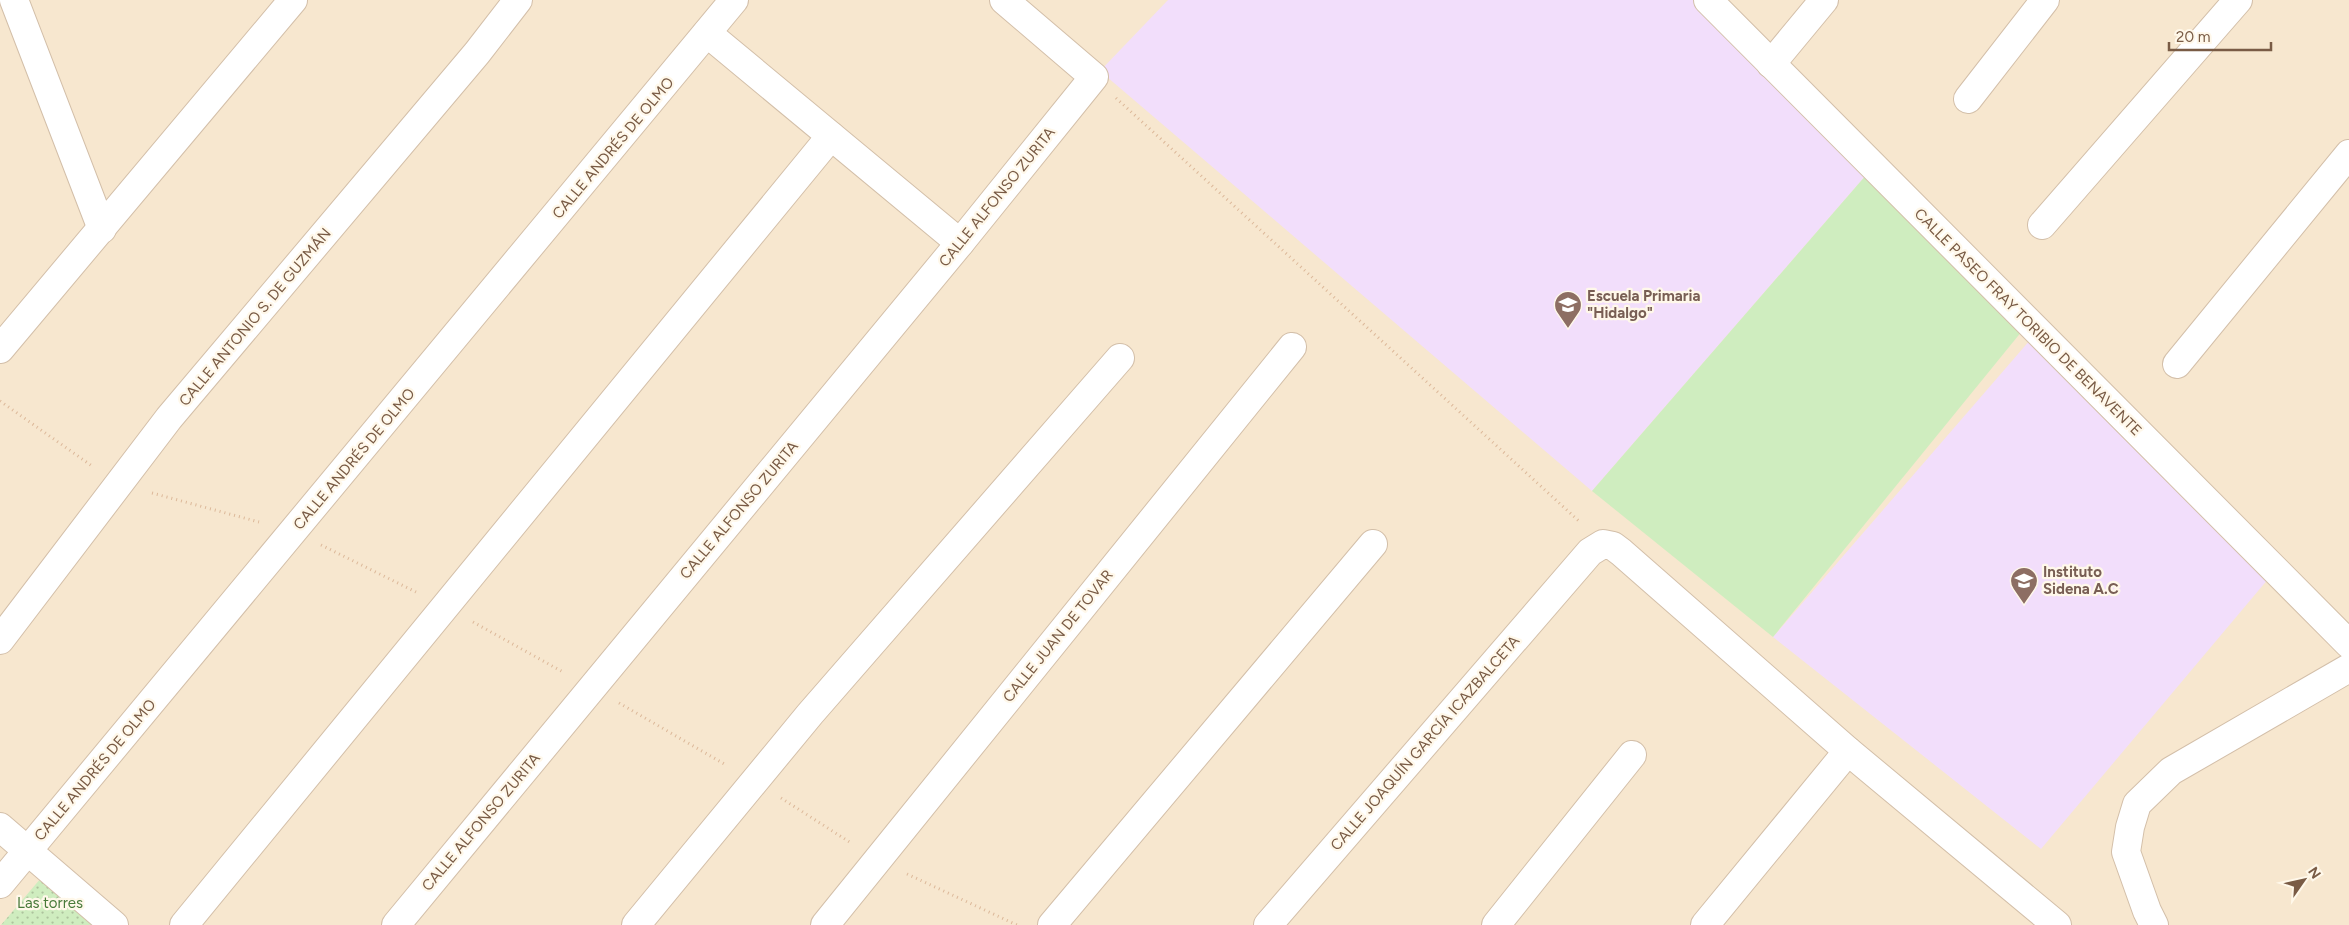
<svg xmlns="http://www.w3.org/2000/svg" width="2349" height="925" viewBox="0 0 2349 925" font-family="Figtree,sans-serif">
  <defs>
    <pattern id="green-dots" width="8" height="8" patternUnits="userSpaceOnUse" patternTransform="scale(1.25)"><rect width="8" height="8" fill="#cfedbf"/><path d="M2 2h.1M6 6h.1" fill="none" stroke="#adc39d" stroke-width="1.8" stroke-linecap="round"/></pattern>
  </defs>
  <rect width="100%" height="100%" fill="#fef5e2"/>
  <!-- residential -->
  <rect fill="#f7e7cf" x="0" y="0" width="2349" height="925"/>
  <!-- education -->
  <g fill="#f2defb">
    <path d="M 1168,0 L 1717,0 L 1874,166 L 1592,491 L 1100,71 Z"/>
    <path d="M 2038,331 L 2274,572 L 2041,849 L 1773,637 Z"/>
  </g>
  <!-- green -->
  <path fill="url(#green-dots)" d="M 47,871 L 111,925 L 1,925 Z"/>
  <!-- pitch -->
  <path fill="#cfedbf" d="M 1874,166 L 2031,320 L 1773,637 L 1592,491 Z"/>
  <g fill="none" stroke-linecap="round" stroke-linejoin="round">
    <defs>
      <g id="minor">
        <path d="M 14,0 L 102,229"/>
        <path d="M 1708,0 L 2349,644"/>
        <path d="M 707,33 L 960,243"/>
        <path d="M 1771,64 L 1824,0"/>
        <path d="M 1968,99 L 2045,0"/>
        <path d="M 2042,225 L 2238,0"/>
        <path d="M 0,349 L 293,0"/>
        <path d="M 2177,364 L 2349,154"/>
        <path d="M 0,640 L 169,418 L 477,53 L 518,0"/>
        <path d="M 0,827 L 114,925"/>
        <path d="M 0,884 L 734,0"/>
        <path d="M 184,925 L 831,136"/>
        <path d="M 396,925 L 960,243 L 1094,77 L 1004,0"/>
        <path d="M 636,925 L 810,714 L 1120,358"/>
        <path d="M 825,925 L 1292,347"/>
        <path d="M 1052,925 L 1373,544"/>
        <path d="M 1268,925 L 1590,552 L 1603,544 L 1613,546 L 1621,552 L 1848,751 L 2057,925"/>
        <path d="M 1496,925 L 1632,755"/>
        <path d="M 1705,925 L 1848,751"/>
        <path d="M 2154,925 L 2147,911 L 2126,852 L 2130,827 L 2137,804 L 2171,771 L 2349,668"/>
      </g>
    </defs>
    <!-- minor casing -->
    <use href="#minor" stroke="#d3bfa9" stroke-width="30"/>
    <!-- path -->
    <g stroke="#dcb899" stroke-width="3" stroke-dasharray="1 4" stroke-linecap="butt">
      <path d="M 1116,98 L 1580,522"/>
      <path d="M 0,401 L 92,466"/>
      <path d="M 152,493 L 259,522"/>
      <path d="M 321,545 L 416,592"/>
      <path d="M 473,622 L 563,672"/>
      <path d="M 619,703 L 726,765"/>
      <path d="M 781,798 L 851,843"/>
      <path d="M 907,874 L 1017,925"/>
    </g>
    <!-- minor -->
    <use href="#minor" stroke="#fff" stroke-width="28"/>
  </g>
  <!-- icons -->
  <defs>
    <symbol id="school-pin" viewBox="-11 -11 22 30"><path d="M0 17L-7.5 6A9.5 9.5 0 1 1 7.5 6Z" fill="#8d6e63" stroke="#fff8ea"/><path d="M0-5L7-2L0 1L-7-2ZM-4 1L0 2.5L4 1V4Q0 6-4 4Z" fill="#fff"/></symbol>
  </defs>
  <g fill-rule="evenodd">
    <use href="#school-pin" x="1552" y="289" width="32" height="43"/>
    <use href="#school-pin" x="2008" y="565" width="32" height="43"/>
  </g>
  <g text-anchor="middle" dominant-baseline="central" stroke-width="4.5" stroke-linejoin="round" paint-order="stroke">
    <!-- street labels -->
    <g font-size="15" fill="#795b45" stroke="#fff8ea">
      <text transform="translate(613 148) rotate(-50)">CALLE ANDRÉS DE OLMO</text>
      <text transform="translate(997 197) rotate(-51)">CALLE ALFONSO ZURITA</text>
      <text transform="translate(255 317) rotate(-50)">CALLE ANTONIO S. DE GUZMÁN</text>
      <text transform="translate(2028 322) rotate(45)">CALLE PASEO FRAY TORIBIO DE BENAVENTE</text>
      <text transform="translate(354 459) rotate(-50)">CALLE ANDRÉS DE OLMO</text>
      <text transform="translate(739 510) rotate(-50)">CALLE ALFONSO ZURITA</text>
      <text transform="translate(1058 636) rotate(-51)">CALLE JUAN DE TOVAR</text>
      <text transform="translate(1425 743) rotate(-49)">CALLE JOAQUÍN GARCÍA ICAZBALCETA</text>
      <text transform="translate(95 770) rotate(-50)">CALLE ANDRÉS DE OLMO</text>
      <text transform="translate(481 822) rotate(-50)">CALLE ALFONSO ZURITA</text>
    </g>
    <!-- education labels -->
    <g font-size="15" font-weight="bold" fill="#785e54" stroke="#fff8ea" text-anchor="start">
      <text x="1587" y="296">Escuela Primaria<tspan x="1587" dy="17">"Hidalgo"</tspan></text>
      <text x="2043" y="572">Instituto<tspan x="2043" dy="17">Sidena A.C</tspan></text>
    </g>
    <!-- park labels -->
    <g font-size="15" fill="#487a3a" stroke="#fff8ea">
      <text x="50" y="903">Las torres</text>
    </g>
  </g>
  <!-- north arrow -->
  <g transform="translate(2304 880) rotate(56)" stroke="#fff8ea" stroke-width="4" paint-order="stroke">
  <path d="M0-4L9 19L0 12L-9 19Z" fill="#795b45"/>
  <text y="-8" font-size="14" font-weight="bold" text-anchor="middle" fill="#795b45">N</text>
  </g>
  <!-- scale -->
  <path d="M2169 42v8h102v-8" fill="none" stroke="#795b45" stroke-width="2.5"/>
  <text x="2176" y="42" font-size="15" fill="#795b45" stroke="#fff8ea" stroke-width="4" paint-order="stroke">20 m</text>
</svg>
